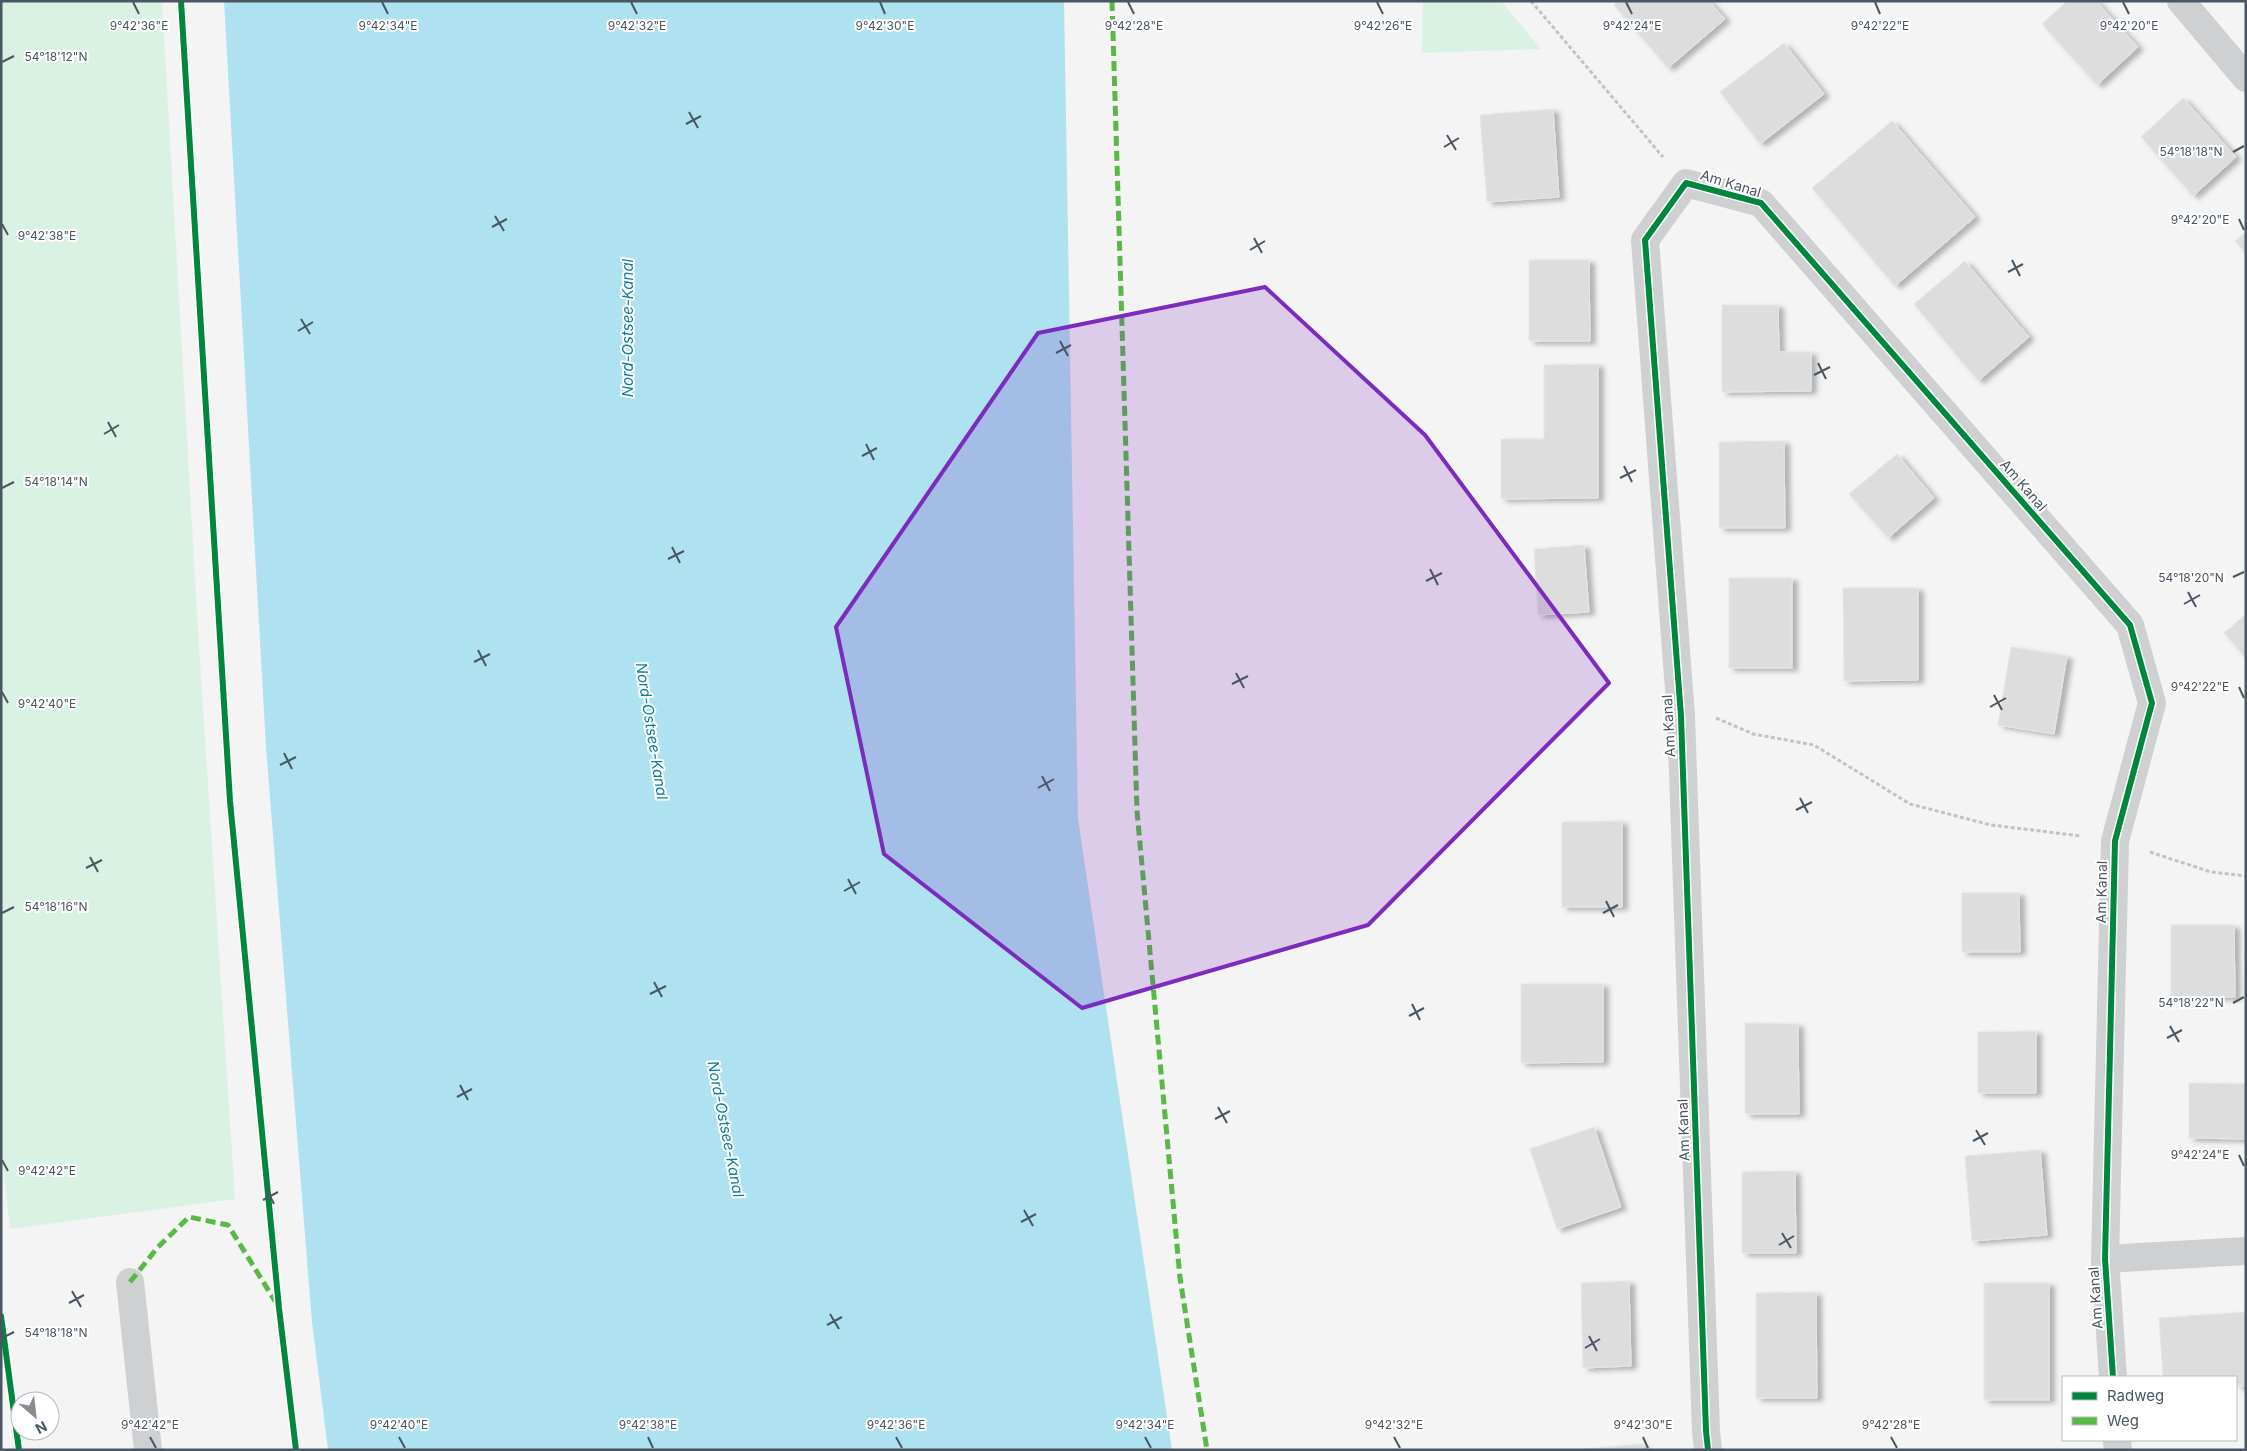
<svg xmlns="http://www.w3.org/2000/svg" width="2247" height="1451" viewBox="0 0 2247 1451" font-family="Inter,sans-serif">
  <defs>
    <filter id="shadow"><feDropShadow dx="5.5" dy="3" stdDeviation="2.5" flood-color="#0004"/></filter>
  </defs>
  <rect width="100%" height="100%" fill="#f4f4f4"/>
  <!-- green -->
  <g fill="#d9f2e3">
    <path d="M 1,1 L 162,1 L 198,631 L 235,1199 L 10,1229 L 1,1144 Z"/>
    <path d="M 1423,1 L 1501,1 L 1541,49 L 1422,53 Z"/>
  </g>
  <!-- water -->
  <path fill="#aee2f0" d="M 224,1 L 1064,1 L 1078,819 L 1172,1450 L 328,1450 L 312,1322 L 266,748 Z"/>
  <!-- building -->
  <g fill="#ddddde" stroke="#e5e6e7" filter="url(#shadow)">
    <path d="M 1619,1 L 1709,1 L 1725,19 L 1668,68 L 1614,5 Z"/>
    <path d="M 2067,1 L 2096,1 L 2138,47 L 2097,85 L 2042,24 Z"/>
    <path d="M 1784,43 L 1824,94 L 1760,144 L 1720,92 Z"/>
    <path d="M 2183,98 L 2236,157 L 2193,196 L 2141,137 Z"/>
    <path d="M 1553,109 L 1559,197 L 1487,202 L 1480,115 Z"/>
    <path d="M 1892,121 L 1975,217 L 1895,286 L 1812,188 Z"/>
    <path d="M 2246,232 L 2246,253 L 2235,241 Z"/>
    <path d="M 1529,260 L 1589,260 L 1590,341 L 1529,341 Z"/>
    <path d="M 1965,261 L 2029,337 L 1978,381 L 1914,304 Z"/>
    <path d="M 1722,305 L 1778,305 L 1779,352 L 1811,352 L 1811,391 L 1722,392 Z"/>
    <path d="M 1598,364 L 1598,498 L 1501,499 L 1501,439 L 1544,439 L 1544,365 Z"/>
    <path d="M 1784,441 L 1785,528 L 1719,528 L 1719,442 Z"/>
    <path d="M 1897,454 L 1934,498 L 1888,538 L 1849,494 Z"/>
    <path d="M 1584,545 L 1589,612 L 1538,615 L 1534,549 Z"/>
    <rect x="1729" y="578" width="63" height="90"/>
    <path d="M 1843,588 L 1918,588 L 1918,680 L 1844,681 Z"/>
    <path d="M 2246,614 L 2246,658 L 2224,633 Z"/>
    <path d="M 2011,647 L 2067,656 L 2054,734 L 1998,725 Z"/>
    <path d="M 1622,821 L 1622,907 L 1562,907 L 1562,822 Z"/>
    <path d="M 1962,893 L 2019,893 L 2020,952 L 1962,952 Z"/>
    <path d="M 2171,925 L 2234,925 L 2235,997 L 2171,997 Z"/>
    <path d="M 1521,984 L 1603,984 L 1603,1062 L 1521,1063 Z"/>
    <path d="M 1745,1023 L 1798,1024 L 1799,1114 L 1745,1114 Z"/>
    <path d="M 2036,1031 L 2036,1093 L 1978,1093 L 1978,1032 Z"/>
    <path d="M 2189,1083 L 2246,1084 L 2246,1139 L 2189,1138 Z"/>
    <path d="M 1594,1127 L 1621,1207 L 1557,1229 L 1530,1149 Z"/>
    <path d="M 2040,1150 L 2047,1235 L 1972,1241 L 1965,1156 Z"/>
    <path d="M 1795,1171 L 1796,1253 L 1742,1253 L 1742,1172 Z"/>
    <path d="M 1629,1281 L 1631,1366 L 1583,1368 L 1581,1283 Z"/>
    <rect x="1984" y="1283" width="65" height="117"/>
    <path d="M 1816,1292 L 1817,1398 L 1756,1398 L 1756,1293 Z"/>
    <path d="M 2246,1312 L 2246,1386 L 2236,1386 L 2236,1377 L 2163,1377 L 2159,1318 Z"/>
    <path d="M 1643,1444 L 1643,1450 L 1584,1450 L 1584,1449 Z"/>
  </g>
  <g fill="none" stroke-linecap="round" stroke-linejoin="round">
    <!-- path -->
    <g stroke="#bcc7c4" stroke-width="3" stroke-dasharray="4 2.5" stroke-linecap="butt">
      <path d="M 1531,1 L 1663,157"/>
      <path d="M 1716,718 L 1753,734 L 1814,745 L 1910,804 L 1991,825 L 2081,836"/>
      <path d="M 2150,852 L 2211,872 L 2246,876"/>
    </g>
    <!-- minor -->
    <g stroke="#ced0d2" stroke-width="28">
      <path d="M 2181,1 L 2246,78"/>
      <path d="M 2105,1259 L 2246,1251"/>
      <path d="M 130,1282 L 148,1450"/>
      <path d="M 2117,1440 L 2118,1450"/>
      <path d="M 1708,1450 L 1706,1431 L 1681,716 L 1645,240 L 1686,183 L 1761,203 L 2130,625 L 2152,703 L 2115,841 L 2105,1259 L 2113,1377"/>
    </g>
    <!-- quiet -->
    <g stroke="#58b947" stroke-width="5" stroke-dasharray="10 5" stroke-linecap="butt">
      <path d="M 1112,1 L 1137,811 L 1180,1278 L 1207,1450"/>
      <path d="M 130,1282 L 158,1247 L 189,1217 L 228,1225 L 275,1301"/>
    </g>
    <defs>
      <g id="cycleway">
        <path d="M 181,1 L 230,801 L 279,1308 L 296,1450"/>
        <path d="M 1,1316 L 19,1450"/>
        <path d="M 1708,1450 L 1706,1431 L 1681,716 L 1645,240 L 1686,183 L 1761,203 L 2130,625 L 2152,703 L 2115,841 L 2105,1259 L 2113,1377"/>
      </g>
    </defs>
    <!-- cycleway casing -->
    <use href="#cycleway" stroke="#fff" stroke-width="9"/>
    <!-- cycleway -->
    <use href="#cycleway" stroke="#00873e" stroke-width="6"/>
  </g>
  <!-- marked area -->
  <path fill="#7b2cbf" fill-opacity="0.2" stroke="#7b2cbf" stroke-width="4" stroke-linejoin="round" d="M 1265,287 L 1425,435 L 1609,683 L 1368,925 L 1082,1008 L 884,854 L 836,627 L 1038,333 Z"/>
  <!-- ticks -->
  <path fill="none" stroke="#4a5661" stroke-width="2" d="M 133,2 L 139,14M 382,2 L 388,14M 631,2 L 637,14M 880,2 L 885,14M 1128,2 L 1134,14M 1377,2 L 1383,14M 1626,2 L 1632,14M 1875,2 L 1880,14M 2123,2 L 2129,14M 2,62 L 14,56M 689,112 L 698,128M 686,124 L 701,116M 1447,135 L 1456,150M 1444,147 L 1459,138M 2233,152 L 2244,146M 495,216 L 504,231M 2239,219 L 2244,230M 2,224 L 8,235M 492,227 L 507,219M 1254,238 L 1262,253M 1250,250 L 1265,241M 2012,260 L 2020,276M 2008,272 L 2023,264M 301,319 L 310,334M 298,331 L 313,322M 1060,341 L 1068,356M 1056,353 L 1071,345M 1818,363 L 1826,379M 1814,375 L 1830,367M 108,422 L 116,437M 104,434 L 119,425M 866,444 L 874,460M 862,456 L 877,448M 1624,466 L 1632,482M 1620,478 L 1636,470M 2,488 L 14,482M 672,547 L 680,563M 668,559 L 684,551M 1430,569 L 1438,585M 2233,577 L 2244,572M 1426,581 L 1442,573M 2188,592 L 2196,607M 2184,604 L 2200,595M 478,650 L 486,666M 474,662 L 490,654M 1236,673 L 1244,688M 1232,684 L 1248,676M 2239,687 L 2244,698M 2,692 L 8,703M 1994,695 L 2002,710M 1990,707 L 2006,698M 284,753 L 292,769M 280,765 L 296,757M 1042,776 L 1050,791M 1038,788 L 1054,779M 1800,798 L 1808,813M 1796,810 L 1812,802M 90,857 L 98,872M 86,868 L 102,860M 848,879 L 856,894M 844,891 L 860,882M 1606,901 L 1614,917M 2,913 L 14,907M 1603,913 L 1618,905M 654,982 L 662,997M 650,994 L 666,986M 2233,1003 L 2244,997M 1412,1004 L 1420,1020M 1409,1016 L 1424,1008M 2170,1026 L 2179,1042M 2167,1038 L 2182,1030M 460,1085 L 468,1100M 457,1097 L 472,1089M 1218,1107 L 1227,1123M 1215,1119 L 1230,1111M 1976,1130 L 1985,1145M 1973,1141 L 1988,1133M 2239,1155 L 2244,1166M 2,1160 L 8,1171M 266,1188 L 274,1204M 263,1200 L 278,1192M 1024,1210 L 1033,1226M 1021,1222 L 1036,1214M 1782,1233 L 1791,1248M 1779,1245 L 1794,1236M 72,1291 L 81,1307M 69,1303 L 84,1295M 830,1314 L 839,1329M 827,1325 L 842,1317M 1589,1336 L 1597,1351M 2,1338 L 14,1332M 1585,1348 L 1600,1339M 150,1437 L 156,1448M 399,1437 L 405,1448M 648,1437 L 653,1448M 896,1437 L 902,1448M 1145,1437 L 1151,1448M 1394,1437 L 1400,1448M 1643,1437 L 1648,1448M 1891,1437 L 1897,1448"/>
  <g text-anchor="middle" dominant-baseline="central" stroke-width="4" stroke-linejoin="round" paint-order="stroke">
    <!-- street labels -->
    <g font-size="14" fill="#4a5661" stroke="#fff">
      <text transform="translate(1731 183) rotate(17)">Am Kanal</text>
      <text transform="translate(2024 485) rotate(49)">Am Kanal</text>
      <text transform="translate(1668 726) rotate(-93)">Am Kanal</text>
      <text transform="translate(2101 892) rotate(-89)">Am Kanal</text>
      <text transform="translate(1683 1130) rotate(-92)">Am Kanal</text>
      <text transform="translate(2095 1298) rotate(-94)">Am Kanal</text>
    </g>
    <!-- water labels -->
    <g font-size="15" font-style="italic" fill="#0c7c9b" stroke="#fff">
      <text transform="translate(627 328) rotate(-90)">Nord-Ostsee-Kanal</text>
      <text transform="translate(652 731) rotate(81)">Nord-Ostsee-Kanal</text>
      <text transform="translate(726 1129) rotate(79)">Nord-Ostsee-Kanal</text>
    </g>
  </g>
  <g font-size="12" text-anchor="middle" fill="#4a5661" stroke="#fff" stroke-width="4" stroke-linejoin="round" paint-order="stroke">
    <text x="139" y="30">9°42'36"E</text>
    <text x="388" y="30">9°42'34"E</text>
    <text x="637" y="30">9°42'32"E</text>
    <text x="885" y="30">9°42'30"E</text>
    <text x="1134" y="30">9°42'28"E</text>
    <text x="1383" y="30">9°42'26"E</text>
    <text x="2129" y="30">9°42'20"E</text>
    <text x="1632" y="30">9°42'24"E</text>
    <text x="1880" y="30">9°42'22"E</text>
    <text x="56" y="61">54°18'12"N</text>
    <text x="2191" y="156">54°18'18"N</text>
    <text x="2200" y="224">9°42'20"E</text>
    <text x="47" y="240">9°42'38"E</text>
    <text x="56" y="486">54°18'14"N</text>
    <text x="2191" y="582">54°18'20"N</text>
    <text x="2200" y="691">9°42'22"E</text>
    <text x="47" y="708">9°42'40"E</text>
    <text x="56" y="911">54°18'16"N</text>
    <text x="2191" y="1007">54°18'22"N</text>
    <text x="2200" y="1159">9°42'24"E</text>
    <text x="47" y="1175">9°42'42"E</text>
    <text x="56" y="1337">54°18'18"N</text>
    <text x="150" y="1429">9°42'42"E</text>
    <text x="399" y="1429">9°42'40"E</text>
    <text x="648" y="1429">9°42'38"E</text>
    <text x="896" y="1429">9°42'36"E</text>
    <text x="1145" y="1429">9°42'34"E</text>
    <text x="1394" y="1429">9°42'32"E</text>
    <text x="1643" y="1429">9°42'30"E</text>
    <text x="1891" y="1429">9°42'28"E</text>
  </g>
  <!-- border -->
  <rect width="2247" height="1451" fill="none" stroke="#4a5661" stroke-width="5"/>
  <!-- legend -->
  <rect x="2062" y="1376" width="175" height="65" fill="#ffffff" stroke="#b7bbc0"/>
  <rect x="2072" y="1392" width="25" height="8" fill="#00873e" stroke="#b7bbc0"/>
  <text x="2107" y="1401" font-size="15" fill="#4a5661">Radweg</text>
  <rect x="2072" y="1417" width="25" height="8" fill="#58b947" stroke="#b7bbc0"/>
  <text x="2107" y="1426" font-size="15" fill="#4a5661">Weg</text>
  <!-- north arrow -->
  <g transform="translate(35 1416) rotate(152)"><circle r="24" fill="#ffffff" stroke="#b7bbc0"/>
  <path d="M0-4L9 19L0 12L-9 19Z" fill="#868d94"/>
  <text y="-8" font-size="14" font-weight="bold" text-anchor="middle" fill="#4a5661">N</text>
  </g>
</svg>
